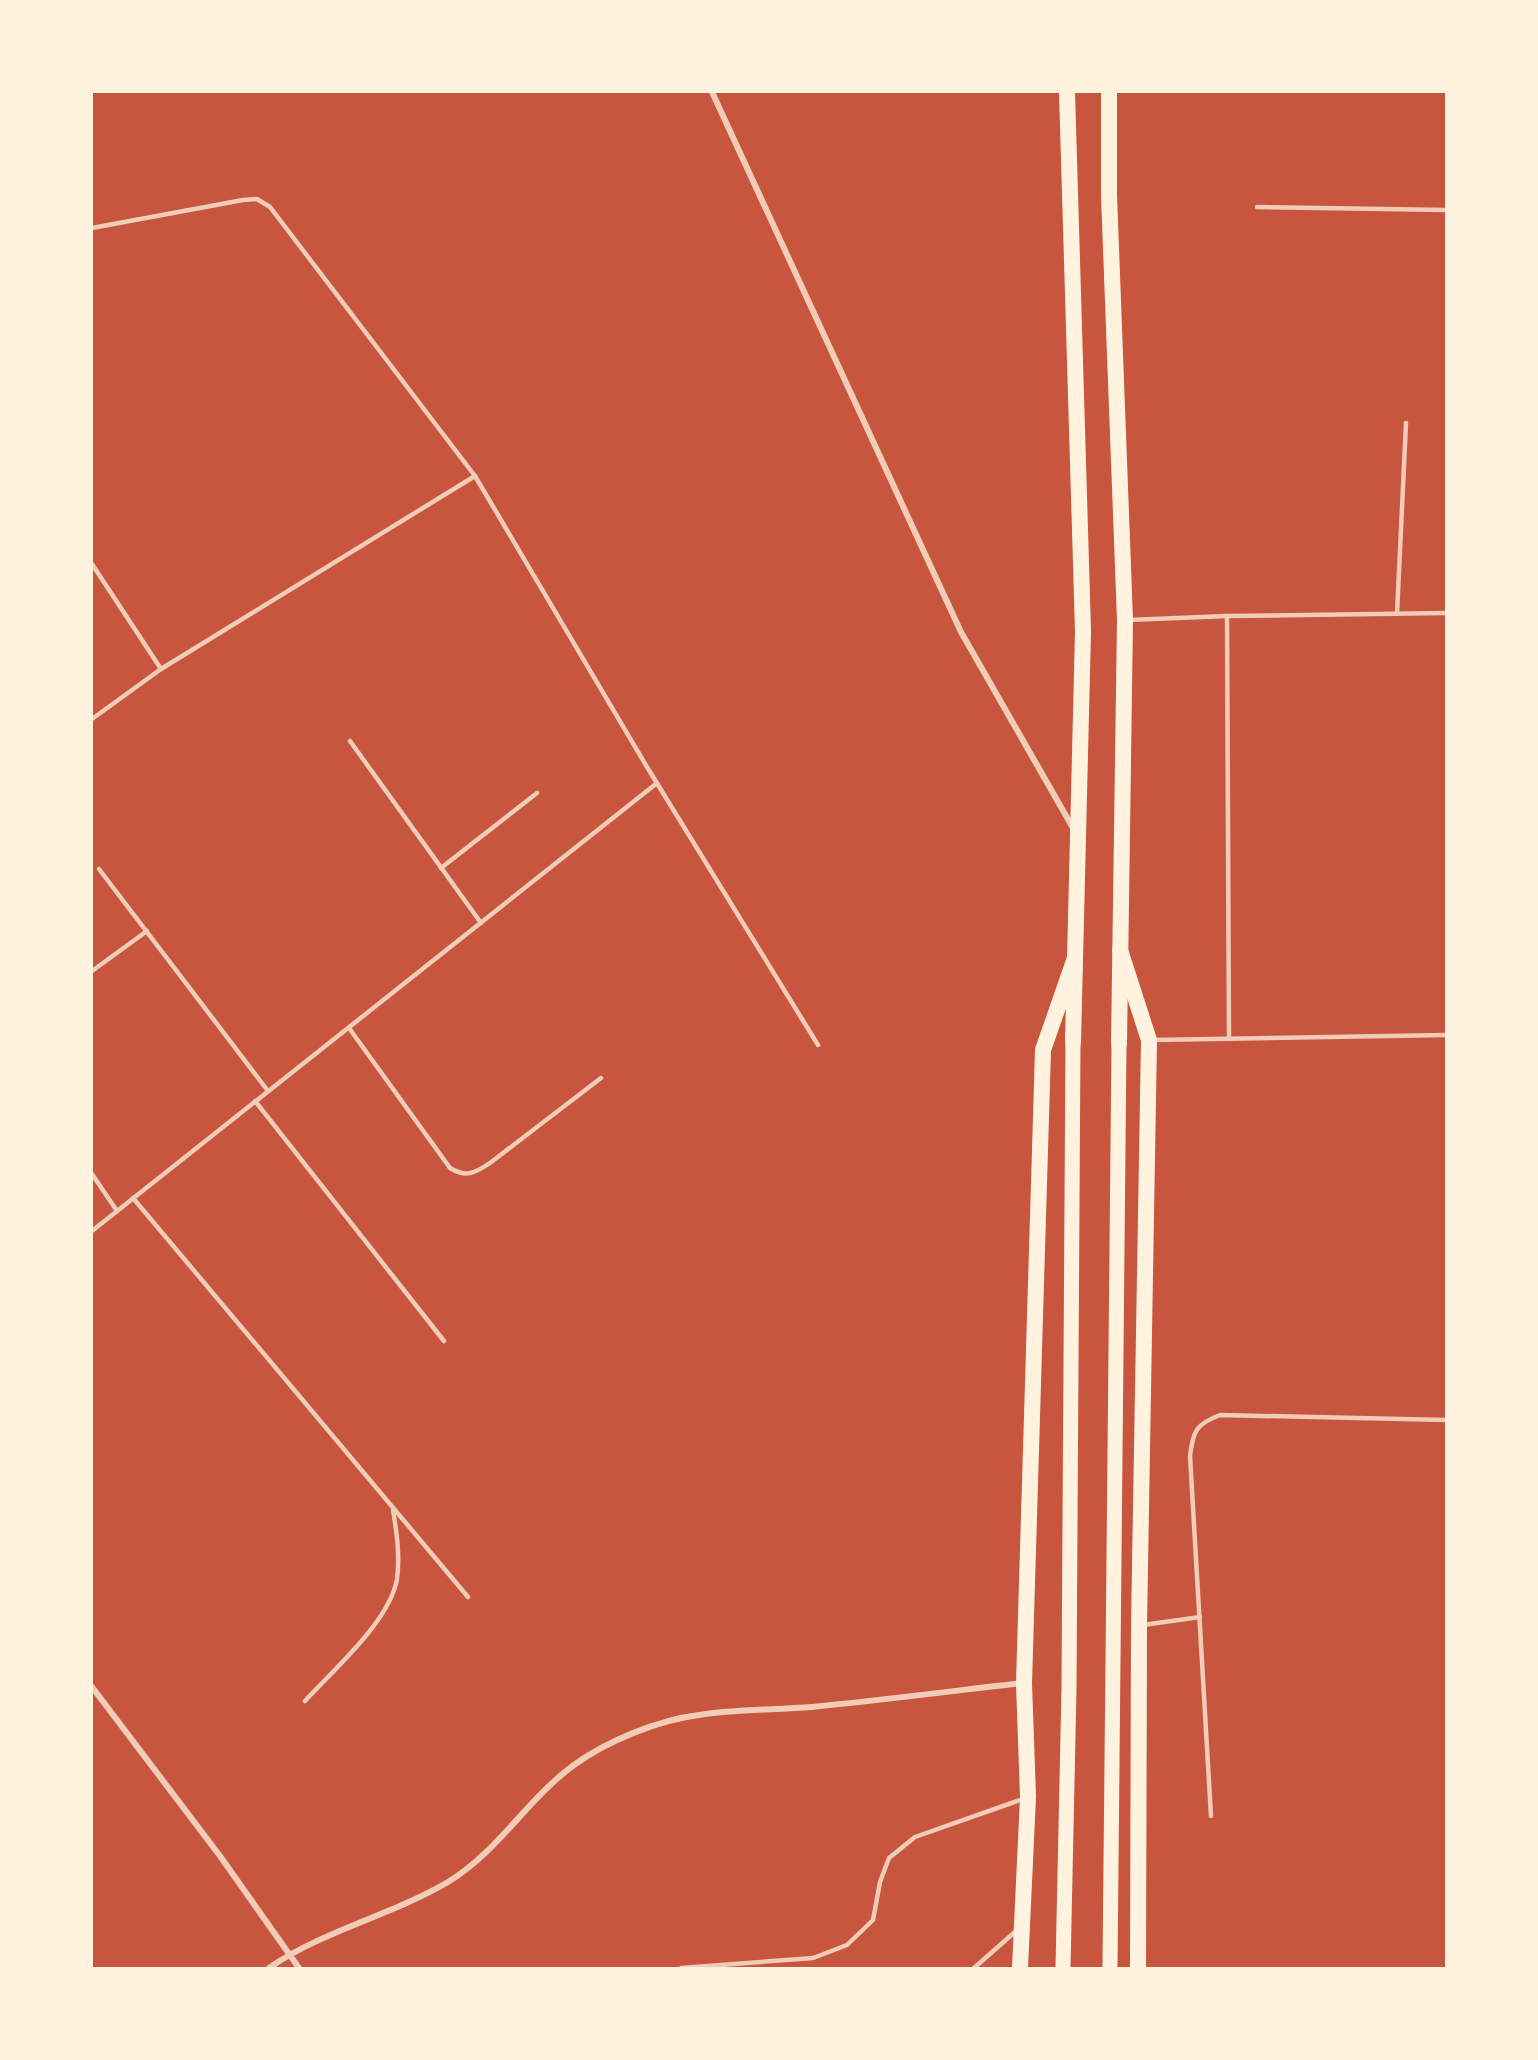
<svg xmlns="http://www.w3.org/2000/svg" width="1538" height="2060" viewBox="0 0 1538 2060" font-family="'IBM Plex Sans',sans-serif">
  <rect width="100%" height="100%" fill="#c8553d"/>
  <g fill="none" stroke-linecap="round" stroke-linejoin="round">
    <!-- service -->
    <g stroke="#f1ccb7" stroke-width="4.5">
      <path d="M 1257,207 L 1446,210"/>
      <path d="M 92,228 L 243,200 L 257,199 L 270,207 L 475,476 L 647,767 L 818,1045"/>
      <path d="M 92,564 L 161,669"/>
      <path d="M 1397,614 L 1406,423"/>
      <path d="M 1227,616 L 1229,1039"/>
      <path d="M 1128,620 L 1227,616 L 1446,613"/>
      <path d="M 92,719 L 161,669 L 475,476"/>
      <path d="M 350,741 L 481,923"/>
      <path d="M 441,868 L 537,793"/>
      <path d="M 99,869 L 268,1091"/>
      <path d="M 92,971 L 147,931"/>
      <path d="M 349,1028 L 450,1168 C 466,1178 475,1173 490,1163 L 601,1078"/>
      <path d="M 1152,1040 L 1446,1035"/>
      <path d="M 255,1101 L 444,1341"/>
      <path d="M 92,1174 L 117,1211"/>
      <path d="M 133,1198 L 468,1597"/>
      <path d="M 92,1231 L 657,783"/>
      <path d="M 1143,1625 L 1200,1617"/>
      <path d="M 305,1701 C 333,1670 390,1621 397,1579 C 400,1556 397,1534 393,1510"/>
      <path d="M 1211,1816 L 1190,1456 C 1193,1431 1196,1424 1220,1415 L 1446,1420"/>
      <path d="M 681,1968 L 813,1958 L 847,1945 L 873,1920 L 880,1882 L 889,1858 L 915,1837 L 1023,1799"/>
      <path d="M 974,1968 L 1016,1931"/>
    </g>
    <!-- minor -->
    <g stroke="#f1ccb7" stroke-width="6">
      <path d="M 712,92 L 961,632 L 1073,828"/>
      <path d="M 92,1687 L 220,1856 L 299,1968"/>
      <path d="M 269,1968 C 320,1932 392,1915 448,1882 C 499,1851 527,1799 574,1765 C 607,1741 658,1720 699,1715 C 736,1709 774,1710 812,1707 C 882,1700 953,1691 1023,1683"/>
    </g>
    <!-- primary -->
    <g stroke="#fff3e0" stroke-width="15">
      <path d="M 1063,1968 L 1069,1688 L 1073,1042"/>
      <path d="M 1110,1968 L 1119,1044"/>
    </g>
    <!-- trunk -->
    <g stroke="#fff3e0" stroke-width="16">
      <path d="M 1067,92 L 1083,631 L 1073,1042"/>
      <path d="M 1109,92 L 1109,195 L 1125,620 L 1119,1044"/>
      <path d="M 1120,950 L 1149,1040 L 1139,1626 L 1138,1968"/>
      <path d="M 1020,1968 L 1028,1797 L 1024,1683 L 1043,1050 L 1075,958"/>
    </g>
  </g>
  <!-- border -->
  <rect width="1538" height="2060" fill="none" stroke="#fff3e0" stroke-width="186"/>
</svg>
